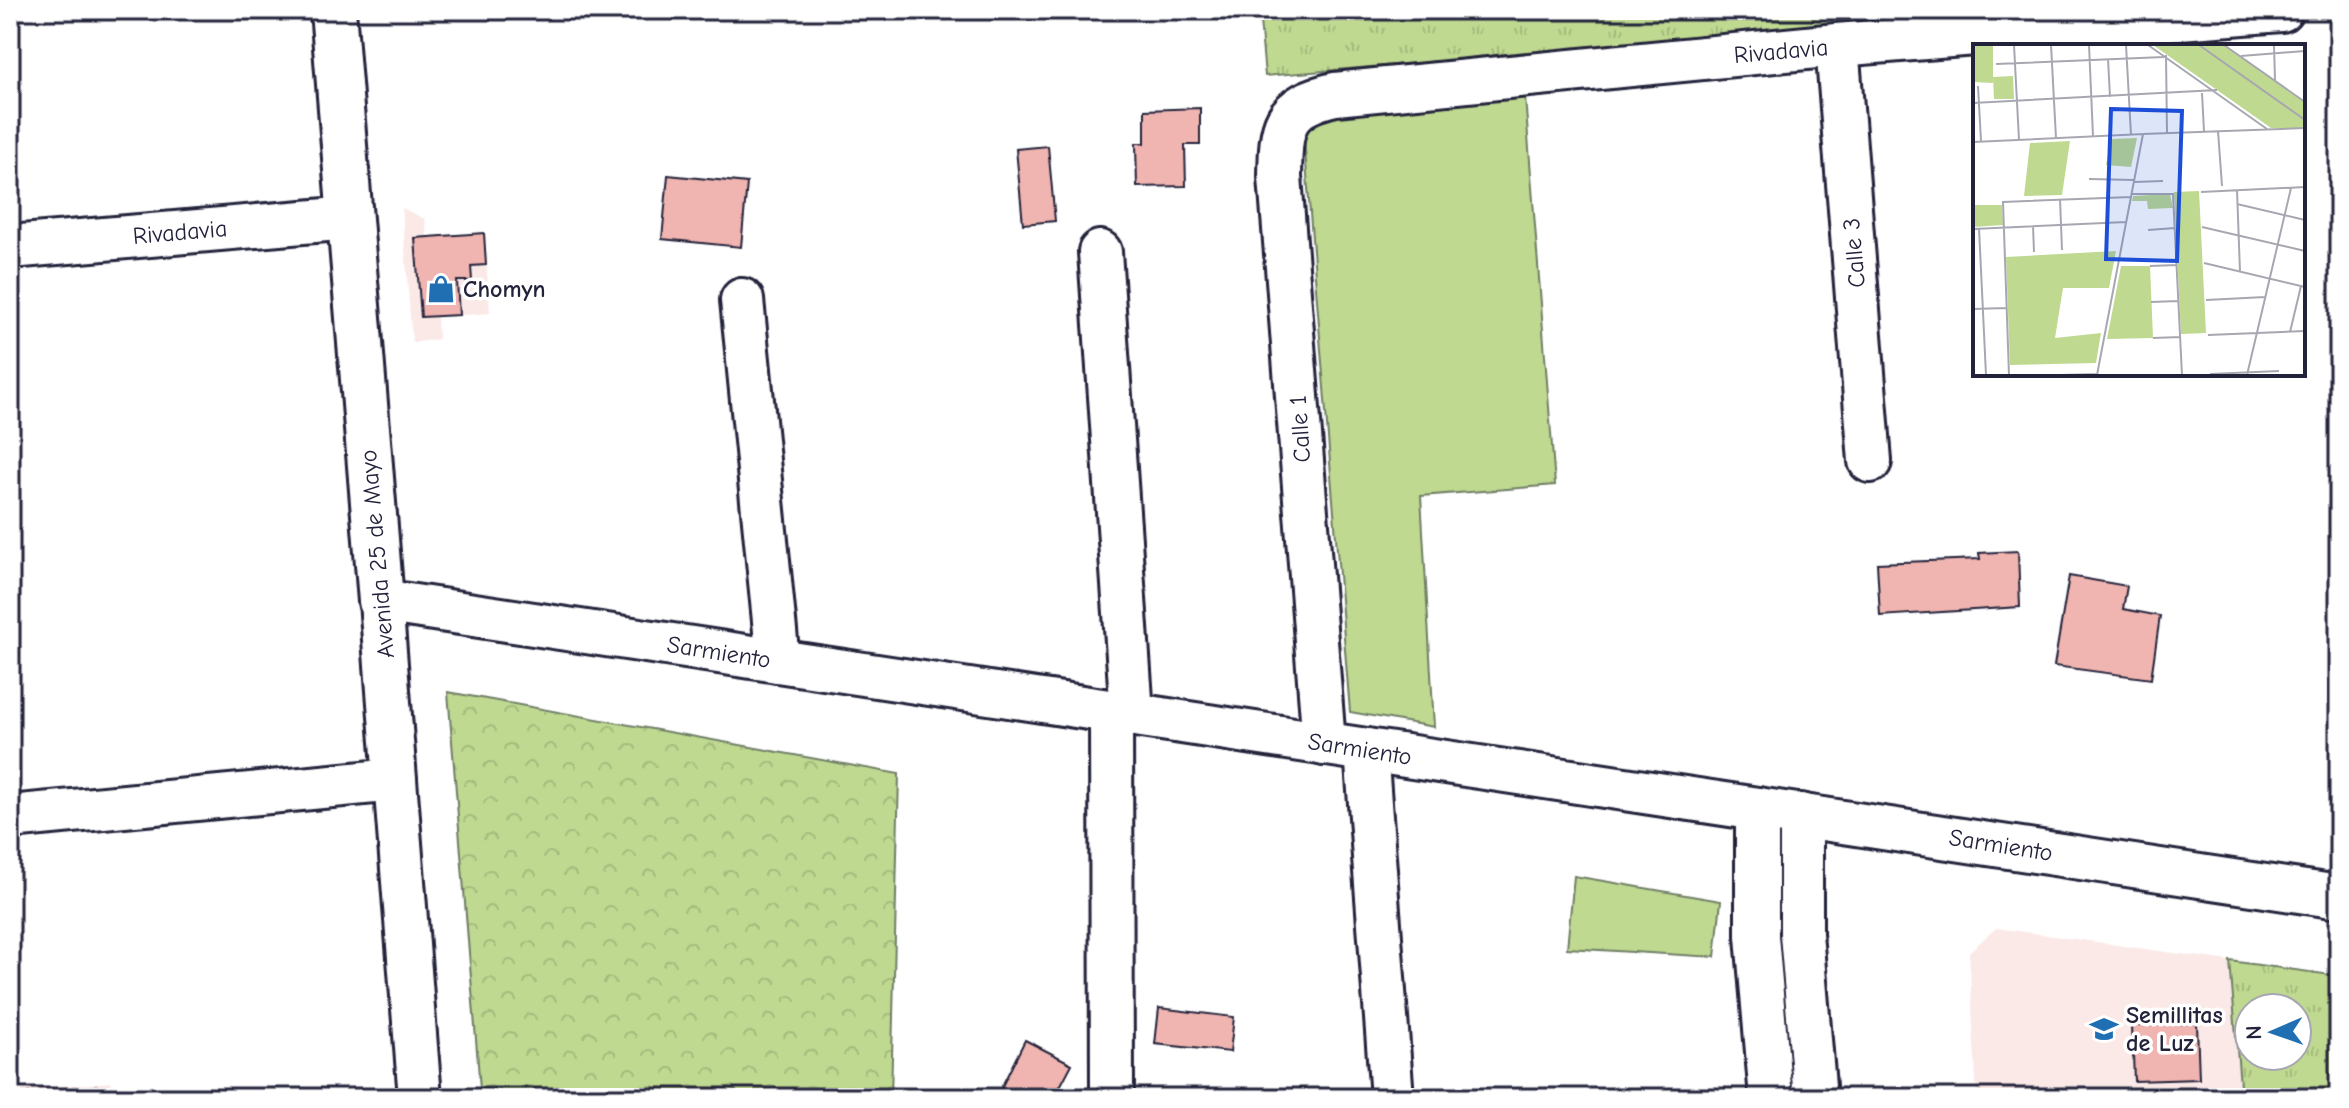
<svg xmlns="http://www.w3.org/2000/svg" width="2349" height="1108" viewBox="0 0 2349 1108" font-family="'Comic Neue',sans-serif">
  <defs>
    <pattern id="industrial-furrows" width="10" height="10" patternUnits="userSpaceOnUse" patternTransform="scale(2)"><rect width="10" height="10" fill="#fae9e7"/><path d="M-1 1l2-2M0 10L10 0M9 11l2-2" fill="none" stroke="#d6c8c7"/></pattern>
    <pattern id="grass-tufts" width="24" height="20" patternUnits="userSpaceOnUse" patternTransform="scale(2)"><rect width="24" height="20" fill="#bfd990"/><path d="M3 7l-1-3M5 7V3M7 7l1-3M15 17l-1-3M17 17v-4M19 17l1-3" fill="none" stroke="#a4ba7d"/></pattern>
    <pattern id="forest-crowns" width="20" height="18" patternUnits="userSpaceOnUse" patternTransform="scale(2)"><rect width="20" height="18" fill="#bfd990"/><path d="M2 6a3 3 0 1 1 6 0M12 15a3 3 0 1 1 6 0" fill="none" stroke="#a4ba7d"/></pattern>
  </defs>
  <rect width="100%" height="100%" fill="#fff"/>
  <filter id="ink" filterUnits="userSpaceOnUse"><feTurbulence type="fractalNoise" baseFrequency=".0125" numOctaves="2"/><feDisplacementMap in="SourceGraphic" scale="16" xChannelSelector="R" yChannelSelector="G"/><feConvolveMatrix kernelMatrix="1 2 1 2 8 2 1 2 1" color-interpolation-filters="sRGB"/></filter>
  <g filter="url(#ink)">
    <!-- built -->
    <g fill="#fae9e7">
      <path d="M 402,208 L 425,219 L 427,237 L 484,233 L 490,313 L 437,317 L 438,339 L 412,343 Z"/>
      <path d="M 1996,928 L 2230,961 L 2241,1098 L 1977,1098 L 1969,952 Z"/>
    </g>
    <!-- industrial -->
    <path fill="url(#industrial-furrows)" d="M 111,1082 L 113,1098 L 10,1098 L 10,1091 Z"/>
    <!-- grass -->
    <g fill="url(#grass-tufts)" stroke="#707e66" stroke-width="2" fill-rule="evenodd">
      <path d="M 1259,10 L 2043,10 L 1265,76 Z"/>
      <path d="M 2230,961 L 2339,976 L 2339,1098 L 2241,1098 ZM 2249,1008 L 2297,1008 L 2297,1056 L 2249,1056 Z"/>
    </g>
    <!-- forest -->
    <path fill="url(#forest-crowns)" stroke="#707e66" stroke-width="2" d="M 448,692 L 899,774 L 891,1098 L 539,1098 L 480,1089 Z"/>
    <!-- green -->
    <g fill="#bfd990" stroke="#707e66" stroke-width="2">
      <path d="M 1524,84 L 1555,485 L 1421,496 L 1434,727 L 1350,712 L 1304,138 L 1314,114 Z"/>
      <path d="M 1574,876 L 1721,901 L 1715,957 L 1567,948 Z"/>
    </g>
    <!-- building -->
    <g fill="#f0b5b0" stroke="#22223b" stroke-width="2">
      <path d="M 1200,108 L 1200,145 L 1185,145 L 1186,186 L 1137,187 L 1136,143 L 1145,143 L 1145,110 Z"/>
      <path d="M 1048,146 L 1055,221 L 1023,224 L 1016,149 Z"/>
      <path d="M 668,175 L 747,183 L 741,247 L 662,239 Z"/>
      <path d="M 484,233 L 486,265 L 471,266 L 472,281 L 457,281 L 459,315 L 421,317 L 415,238 Z"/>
      <path d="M 2018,551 L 2020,607 L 1880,616 L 1877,563 L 1980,559 L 1979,553 Z"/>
      <path d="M 2069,576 L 2127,586 L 2123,609 L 2160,616 L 2151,679 L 2054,666 Z"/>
      <path d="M 1159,1008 L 1234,1017 L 1230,1052 L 1155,1044 Z"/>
      <path d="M 2197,1023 L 2199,1079 L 2134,1081 L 2132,1026 Z"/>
      <path d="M 1025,1040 L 1072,1064 L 1054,1098 L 996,1098 Z"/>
    </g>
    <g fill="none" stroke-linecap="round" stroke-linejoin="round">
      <defs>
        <g id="minor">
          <path d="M 1837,45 L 1870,461"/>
          <path d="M 10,247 L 350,218"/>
          <path d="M 1100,252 L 1132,714"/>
          <path d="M 742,300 L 778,661"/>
          <path d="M 1111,711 L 1112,1098"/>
          <path d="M 1324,744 L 1280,177 C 1281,126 1281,106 1335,94 L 1837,45 L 2281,10"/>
          <path d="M 1366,750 L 1392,1098"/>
          <path d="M 1757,809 L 1757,936 L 1771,1098"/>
          <path d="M 1801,815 L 1801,934 L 1815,1098"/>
          <path d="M 10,817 L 395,780"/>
          <path d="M 420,1098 L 381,601 L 2339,897"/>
        </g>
        <path id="major" d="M 333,10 L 381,601"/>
      </defs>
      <!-- minor casing -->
      <use href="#minor" stroke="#22223b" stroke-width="48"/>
      <!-- major casing -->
      <use href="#major" stroke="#22223b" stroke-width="50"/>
      <!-- minor -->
      <use href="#minor" stroke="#fff" stroke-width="42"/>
      <!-- major -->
      <use href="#major" stroke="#fff" stroke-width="44"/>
    </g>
  </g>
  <!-- icons -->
  <defs>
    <symbol id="shop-bare" viewBox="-9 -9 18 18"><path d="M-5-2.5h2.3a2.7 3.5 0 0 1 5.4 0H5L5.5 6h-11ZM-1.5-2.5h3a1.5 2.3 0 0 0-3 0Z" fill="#1f6fb2" stroke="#fff" stroke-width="2.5" paint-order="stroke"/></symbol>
    <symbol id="school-bare" viewBox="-9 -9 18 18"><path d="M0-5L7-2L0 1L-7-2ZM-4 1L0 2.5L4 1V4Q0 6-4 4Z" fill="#1f6fb2" stroke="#fff" stroke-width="2.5" paint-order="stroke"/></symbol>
  </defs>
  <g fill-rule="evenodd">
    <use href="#shop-bare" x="421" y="269" width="40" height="40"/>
    <use href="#school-bare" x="2084" y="1009" width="40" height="40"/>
  </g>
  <g text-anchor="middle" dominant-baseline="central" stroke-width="7" stroke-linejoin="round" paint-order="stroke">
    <!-- street labels -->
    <g font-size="24" fill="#22223b" stroke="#fff">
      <text transform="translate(1781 51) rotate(-5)">Rivadavia</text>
      <text transform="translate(180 232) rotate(-5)">Rivadavia</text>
      <text transform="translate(1854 253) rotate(-95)">Calle 3</text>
      <text transform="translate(1300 429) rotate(-94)">Calle 1</text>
      <text transform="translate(377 554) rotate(-95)">Avenida 25 de Mayo</text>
      <text transform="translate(719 652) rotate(9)">Sarmiento</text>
      <text transform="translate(1360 749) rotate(9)">Sarmiento</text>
      <text transform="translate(2001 845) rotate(9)">Sarmiento</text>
    </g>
    <!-- poi labels -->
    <g font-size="24" font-weight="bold" fill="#22223b" stroke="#fff" text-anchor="start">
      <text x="463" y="289">Chomyn</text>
      <text x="2126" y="1015">Semillitas<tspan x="2126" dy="28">de Luz</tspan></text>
    </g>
  </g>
  <!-- overview -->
  <g transform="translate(1973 44)">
    <rect width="332" height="332" fill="#fff"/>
    <path d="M 0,1 L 20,1 L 20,39 L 0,38 ZM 97,97 L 89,151 L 51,152 L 57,99 ZM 226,147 L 233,289 L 208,290 L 201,148 ZM 143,207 L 136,244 L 90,244 L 82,294 L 128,289 L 123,319 L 37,321 L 33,213 ZM 148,222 L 177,222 L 180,294 L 134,295 Z" fill="#bfd990"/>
    <path d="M 164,94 L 158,123 L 133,121 L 138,95 Z" fill="#bfd990"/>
    <path d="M 180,1 L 251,1 L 332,58 L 332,84 L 298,84 ZM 40,32 L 41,55 L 21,55 L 20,33 ZM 197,150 L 200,164 L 175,165 L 174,157 L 159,157 L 160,152 ZM 0,161 L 29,161 L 30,181 L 0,183 Z" fill="#bfd990"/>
    <path fill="none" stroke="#a7a7b1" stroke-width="2" d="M 41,1 L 46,96M 78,1 L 83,94M 116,1 L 120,92M 153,1 L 158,91M 175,1 L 294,85M 226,1 L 332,76M 251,1 L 332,58M 301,1 L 302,36M 193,11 L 194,89M 268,12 L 332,7M 135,15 L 137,53M 23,20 L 191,13M 5,42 L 8,97M 229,49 L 231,87M 0,59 L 244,46M 245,87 L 249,142M 170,90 L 332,84M 0,98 L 170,90 L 124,331M 116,135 L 161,136M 161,138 L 190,137M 264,146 L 267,228M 228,148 L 332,143M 159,150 L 200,150 L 209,331M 87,155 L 89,206M 264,160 L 332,176M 60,182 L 61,208M 229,183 L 332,207M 6,184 L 13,331M 0,185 L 153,178M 175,186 L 202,184M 231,219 L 332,243M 177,222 L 204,221M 233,256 L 292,253M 178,258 L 205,257M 0,265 L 33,264M 317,288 L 328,242M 235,291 L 332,287M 180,294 L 207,293M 237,330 L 306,327M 36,331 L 30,158 L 158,153M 87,331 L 125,330M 274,331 L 318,144"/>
    <path fill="#1d4ed8" fill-opacity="0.15" stroke="#1d4ed8" stroke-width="4" d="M 138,65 L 209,67 L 204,217 L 133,215 Z"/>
    <rect width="332" height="332" fill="none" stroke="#22223b" stroke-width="4"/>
  </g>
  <!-- margin -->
  <rect width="2349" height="1108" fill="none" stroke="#fff" stroke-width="40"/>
  <rect x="20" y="20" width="2309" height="1068" fill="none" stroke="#22223b" stroke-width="3" filter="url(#ink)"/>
  <!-- north arrow -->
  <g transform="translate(2273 1032) rotate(268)"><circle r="38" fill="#ffffff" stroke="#a7a7b1" stroke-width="2"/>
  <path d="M0-6L14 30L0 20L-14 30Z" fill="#1f6fb2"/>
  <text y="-12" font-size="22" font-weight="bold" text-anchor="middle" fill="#22223b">N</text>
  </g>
</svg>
